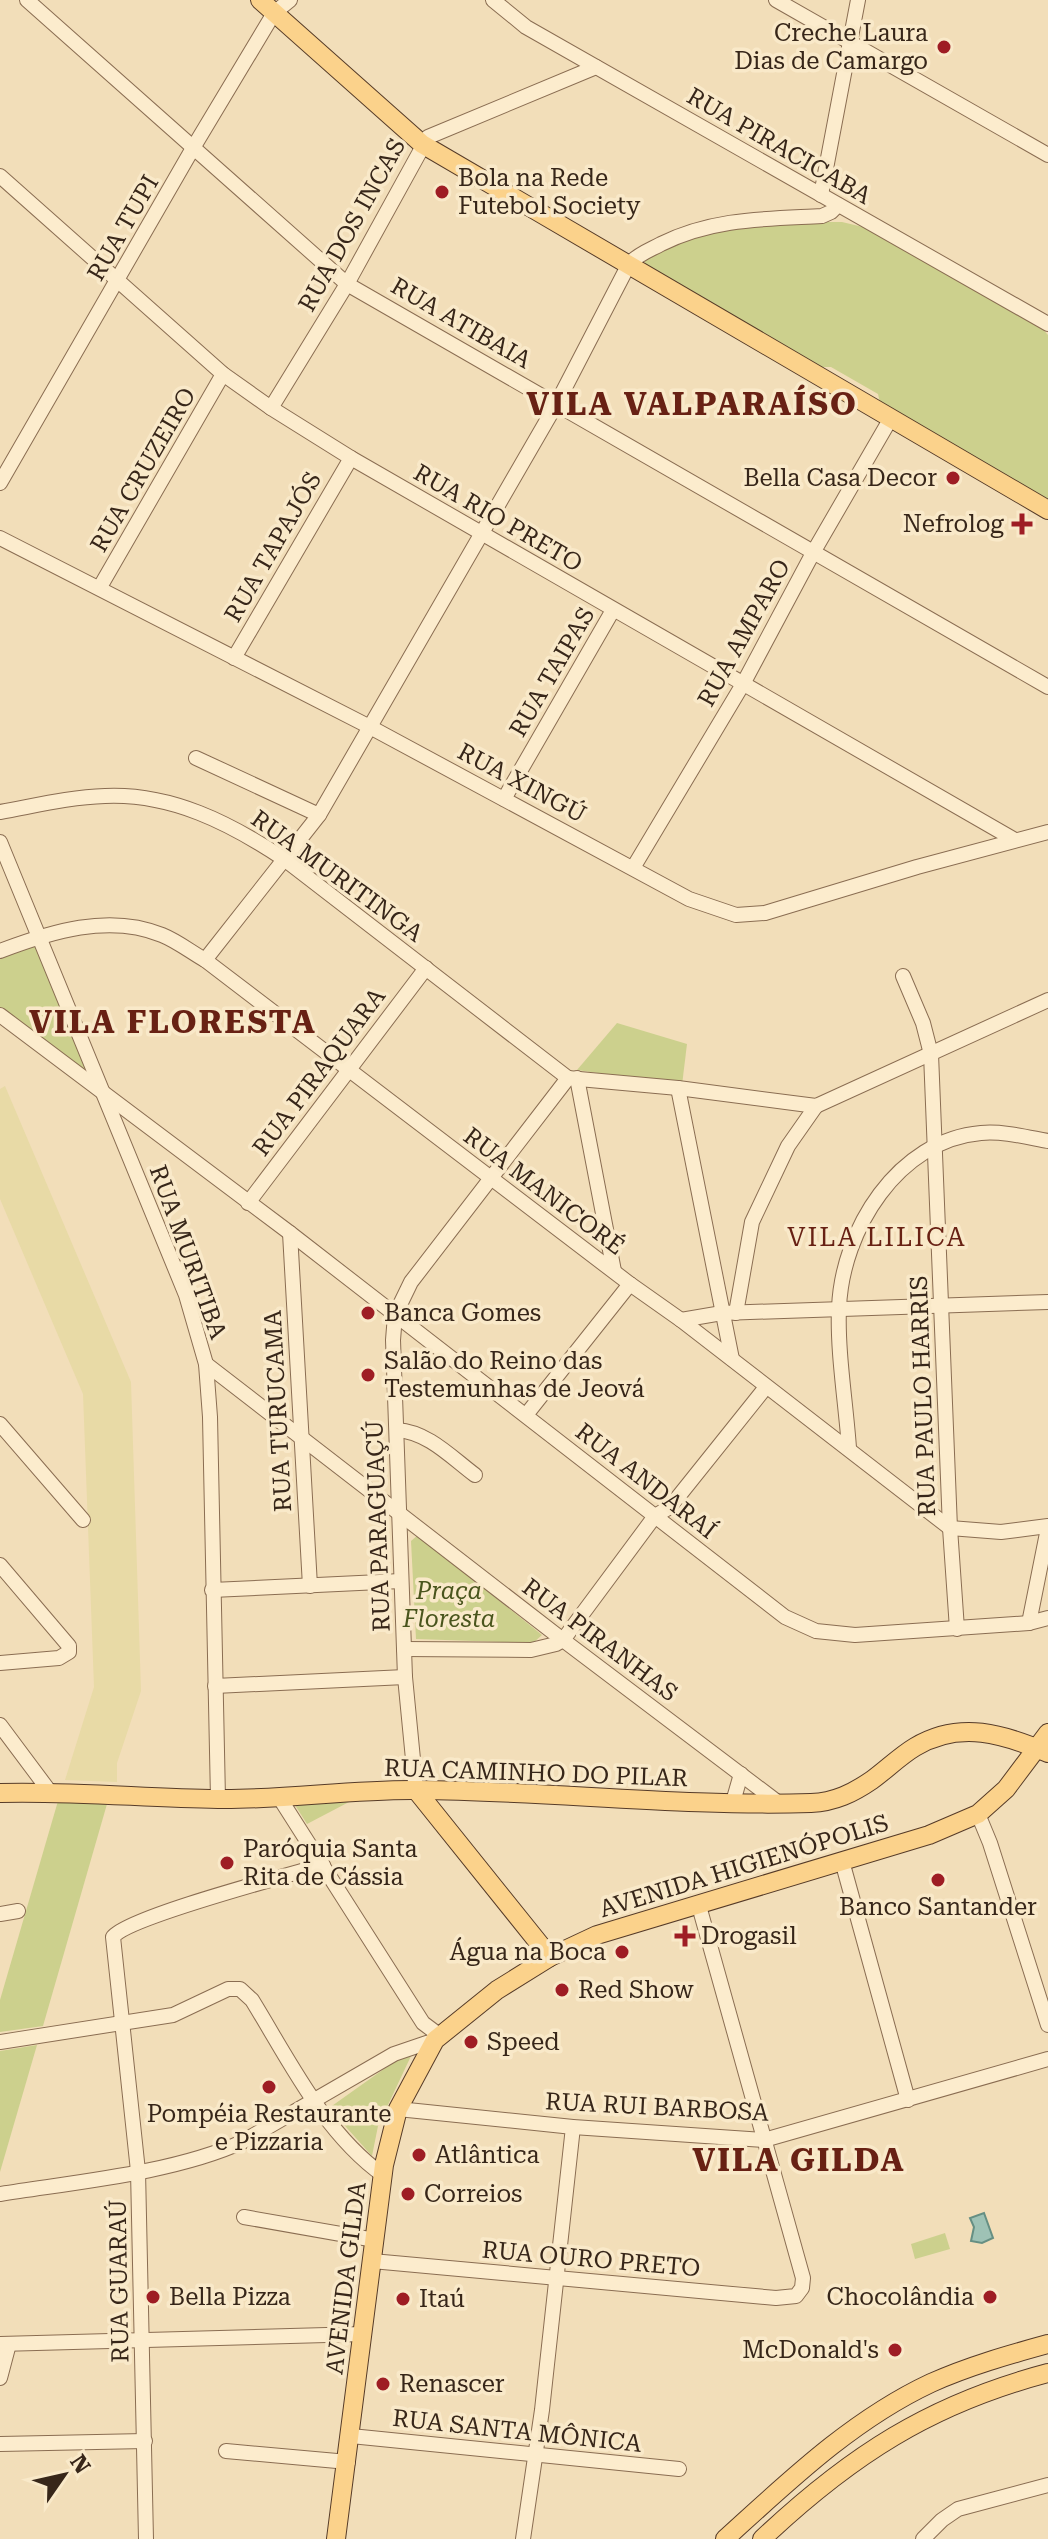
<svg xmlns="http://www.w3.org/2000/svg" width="1048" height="2539" viewBox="0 0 1048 2539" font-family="'Roboto Serif',serif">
  <rect width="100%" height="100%" fill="#f2deb9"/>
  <!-- farmland -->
  <path fill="#e8daa6" d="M 5,1086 L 131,1382 L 141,1691 L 117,1763 L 117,1782 L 65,1780 L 94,1687 L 83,1394 L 0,1199 L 0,1089 Z"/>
  <!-- green -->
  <g fill="#ccd08d">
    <path d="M 823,222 L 842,222 L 863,227 L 1041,327 L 1048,335 L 1048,502 L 880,403 L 878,394 L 831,367 L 817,367 L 645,266 L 645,258 L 697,235 L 748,225 Z"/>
    <path d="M 36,943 L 94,1085 L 0,1009 L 0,957 Z"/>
    <path d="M 617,1023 L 687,1044 L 682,1085 L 577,1070 Z"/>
    <path d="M 418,1535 L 542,1635 L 533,1643 L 416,1639 L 411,1541 Z"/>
    <path d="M 58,1801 L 107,1804 L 43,2026 L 0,2032 L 0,2000 Z"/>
    <path d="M 349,1802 L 307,1824 L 295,1805 Z"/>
    <path d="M 37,2045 L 0,2172 L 0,2051 Z"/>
    <path d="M 411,2056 L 378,2126 L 372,2156 L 329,2108 L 398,2059 Z"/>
    <path d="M 945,2233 L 950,2249 L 915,2259 L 911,2244 Z"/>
  </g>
  <!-- water -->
  <path fill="#9ec2b5" stroke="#668f83" stroke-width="2" d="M 984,2213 L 993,2238 L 982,2243 L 971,2241 L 974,2227 L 970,2218 Z"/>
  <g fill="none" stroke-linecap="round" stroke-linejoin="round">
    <defs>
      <g id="minor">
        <path d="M 27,0 L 347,284 L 1048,687"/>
        <path d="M 493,0 L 526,27 L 1048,324"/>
        <path d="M 776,0 L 1048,155"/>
        <path d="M 0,176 L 223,374 L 271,408 L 351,458 L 1015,840"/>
        <path d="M 821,195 L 858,0"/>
        <path d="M 271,408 L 347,284 L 428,137 L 596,67"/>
        <path d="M 0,483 L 193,148 L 274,13 L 290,0"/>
        <path d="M 0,538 L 370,727 L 689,899 L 736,915 L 765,913 L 917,867 L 1048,832"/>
        <path d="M 100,587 L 223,374"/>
        <path d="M 234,658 L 351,458"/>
        <path d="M 196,758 L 319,815"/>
        <path d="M 504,799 L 613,610"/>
        <path d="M 0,812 C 34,806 70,797 105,796 C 171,793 230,823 284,859 L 568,1078"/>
        <path d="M 0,842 L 186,1295 L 206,1364 L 210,1417 L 218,1799"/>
        <path d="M 633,868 L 743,684 L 814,551 L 891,418"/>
        <path d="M 0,951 C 50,932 109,913 162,935 C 177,941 191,952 205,960 L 630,1284 L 681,1320 L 950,1528 L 1001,1532 L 1048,1526"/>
        <path d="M 205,960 L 319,815 L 557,403 L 629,264 C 638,254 650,250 661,244 C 713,218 766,219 822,216 L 831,212 L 838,205"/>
        <path d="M 903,976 L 923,1023 L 931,1054 L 950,1528 L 957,1629"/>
        <path d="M 0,1015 L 290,1233 L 785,1617 L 816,1631 L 855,1635 L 1029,1623 L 1048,1618"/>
        <path d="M 568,1078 L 678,1088 L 816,1106 L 1048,1000"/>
        <path d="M 577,1078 L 614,1271"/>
        <path d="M 678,1088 L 732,1359"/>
        <path d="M 248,1203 L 426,968"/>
        <path d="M 290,1233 L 310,1586"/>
        <path d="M 736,1313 L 752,1222 L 788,1146 L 816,1106"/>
        <path d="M 681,1320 L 722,1313 L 1048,1302"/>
        <path d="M 206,1364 L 563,1640 L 780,1804"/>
        <path d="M 526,1415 L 630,1284"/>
        <path d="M 0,1424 L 83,1520"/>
        <path d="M 397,1430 C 428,1432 451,1457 475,1475"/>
        <path d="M 849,1448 C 846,1404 837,1351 839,1308 C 842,1230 898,1140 981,1133 C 1003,1131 1026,1137 1048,1141"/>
        <path d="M 0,1565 L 69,1646 L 69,1652 L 59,1658 L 0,1663"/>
        <path d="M 212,1590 L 401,1581"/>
        <path d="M 1029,1623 L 1048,1528"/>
        <path d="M 404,1649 L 531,1650 L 556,1644 L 563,1640 L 655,1516 L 670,1507 L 766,1387"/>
        <path d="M 215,1686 L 405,1677"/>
        <path d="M 0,1725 L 50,1792"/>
        <path d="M 416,1790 L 405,1677 L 393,1340 L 395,1315 L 411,1282 L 568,1078"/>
        <path d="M 279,1797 L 423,2023 L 439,2035"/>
        <path d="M 733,1802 L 741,1774"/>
        <path d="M 978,1814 L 990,1843 L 1048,2025"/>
        <path d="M 842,1861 L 908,2100"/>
        <path d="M 0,1914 L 18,1911"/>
        <path d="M 0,2042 L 173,2015 L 228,1989 L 240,1989 L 252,2000 C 289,2060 324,2133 383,2175"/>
        <path d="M 398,2109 L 573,2127 L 764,2140 L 1048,2059"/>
        <path d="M 0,2194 C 75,2182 174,2173 242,2142 L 394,2054 L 435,2040"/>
        <path d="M 244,2217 L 375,2240"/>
        <path d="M 372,2261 L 776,2298 L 796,2296 L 802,2288 L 803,2278 L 699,1906"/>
        <path d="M 0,2344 L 363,2334"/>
        <path d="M 0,2378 L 9,2344"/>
        <path d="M 351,2436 L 679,2469"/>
        <path d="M 0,2444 L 145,2441"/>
        <path d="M 226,2451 L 348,2462"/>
        <path d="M 146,2539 L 138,2171 L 113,1937 C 128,1917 289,1875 323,1865"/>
        <path d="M 523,2539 L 542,2410 L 573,2127"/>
        <path d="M 923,2539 L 942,2520 L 958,2509 L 1048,2485"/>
      </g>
      <g id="major">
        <path d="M 260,0 L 422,144 L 1048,510"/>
        <path d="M 416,1790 L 550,1957"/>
        <path d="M 0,1793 C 73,1791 145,1798 218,1799 C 285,1800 351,1789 418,1790 C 549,1791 680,1807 811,1803 C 835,1802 853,1793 872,1780 C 887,1769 900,1756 915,1747 C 960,1720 1004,1734 1048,1753"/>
        <path d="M 336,2539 L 384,2165 L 398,2109 L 435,2040 L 497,1990 L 550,1957 L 597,1935 L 929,1835 L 978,1814 L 1006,1789 L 1048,1733"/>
        <path d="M 725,2539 C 789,2481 852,2420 931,2383 C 969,2366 1008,2355 1048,2344"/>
        <path d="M 762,2539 C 850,2456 930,2404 1048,2373"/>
      </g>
    </defs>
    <!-- minor casing -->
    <use href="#minor" stroke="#8a6d52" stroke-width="16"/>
    <!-- major casing -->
    <use href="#major" stroke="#563b28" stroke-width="20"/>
    <!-- minor -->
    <use href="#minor" stroke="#fceccd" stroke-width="14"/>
    <!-- major -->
    <use href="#major" stroke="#fbd28b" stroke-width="18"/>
  </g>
  <!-- markers -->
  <g fill="#9e1d24" stroke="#f9e9c9" stroke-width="3">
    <circle cx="944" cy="47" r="8"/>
    <circle cx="442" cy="192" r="8"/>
    <circle cx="953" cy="478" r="8"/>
    <path d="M1018 512h8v8h8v8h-8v8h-8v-8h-8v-8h8z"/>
    <circle cx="368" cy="1313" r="8"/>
    <circle cx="368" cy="1375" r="8"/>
    <circle cx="227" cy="1863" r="8"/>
    <circle cx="938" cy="1880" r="8"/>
    <path d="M681 1924h8v8h8v8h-8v8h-8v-8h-8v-8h8z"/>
    <circle cx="622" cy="1952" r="8"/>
    <circle cx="562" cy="1990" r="8"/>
    <circle cx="471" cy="2042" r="8"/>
    <circle cx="269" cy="2087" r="8"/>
    <circle cx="419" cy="2155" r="8"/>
    <circle cx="408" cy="2194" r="8"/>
    <circle cx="153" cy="2297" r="8"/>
    <circle cx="990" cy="2297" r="8"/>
    <circle cx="403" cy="2299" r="8"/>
    <circle cx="895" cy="2350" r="8"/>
    <circle cx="383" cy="2384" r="8"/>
  </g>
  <g text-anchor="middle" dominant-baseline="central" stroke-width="7" stroke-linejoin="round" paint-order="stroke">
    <!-- poi labels -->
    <g font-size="24" fill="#372619" stroke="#f9e9c9" text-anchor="start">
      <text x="928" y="33" text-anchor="end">Creche Laura<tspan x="928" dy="28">Dias de Camargo</tspan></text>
      <text x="458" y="178">Bola na Rede<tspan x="458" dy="28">Futebol Society</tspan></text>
      <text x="937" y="478" text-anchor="end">Bella Casa Decor</text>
      <text x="1004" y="524" text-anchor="end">Nefrolog</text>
      <text x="384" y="1313">Banca Gomes</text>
      <text x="384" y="1361">Salão do Reino das<tspan x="384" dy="28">Testemunhas de Jeová</tspan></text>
      <text x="243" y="1849">Paróquia Santa<tspan x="243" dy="28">Rita de Cássia</tspan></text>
      <text x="938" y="1907" text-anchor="middle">Banco Santander</text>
      <text x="701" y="1936">Drogasil</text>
      <text x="606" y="1952" text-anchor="end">Água na Boca</text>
      <text x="578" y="1990">Red Show</text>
      <text x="487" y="2042">Speed</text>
      <text x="269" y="2114" text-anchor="middle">Pompéia Restaurante<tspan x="269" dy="28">e Pizzaria</tspan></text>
      <text x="435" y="2155">Atlântica</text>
      <text x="424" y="2194">Correios</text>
      <text x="169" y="2297">Bella Pizza</text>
      <text x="974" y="2297" text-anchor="end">Chocolândia</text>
      <text x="419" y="2299">Itaú</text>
      <text x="879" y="2350" text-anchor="end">McDonald's</text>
      <text x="399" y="2384">Renascer</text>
    </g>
    <!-- street labels -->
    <g font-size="24" fill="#372619" stroke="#f9e9c9">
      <text transform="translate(779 146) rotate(30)">RUA PIRACICABA</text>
      <text transform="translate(352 225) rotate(-61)">RUA DOS INCAS</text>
      <text transform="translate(123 228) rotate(-60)">RUA TUPI</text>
      <text transform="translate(461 323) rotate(30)">RUA ATIBAIA</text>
      <text transform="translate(143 470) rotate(-60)">RUA CRUZEIRO</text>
      <text transform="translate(498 518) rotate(30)">RUA RIO PRETO</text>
      <text transform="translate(273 547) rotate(-60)">RUA TAPAJÓS</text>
      <text transform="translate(744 633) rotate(-61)">RUA AMPARO</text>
      <text transform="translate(552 672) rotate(-60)">RUA TAIPAS</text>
      <text transform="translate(522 783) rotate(28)">RUA XINGÚ</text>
      <text transform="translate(337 876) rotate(36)">RUA MURITINGA</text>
      <text transform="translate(319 1072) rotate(-53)">RUA PIRAQUARA</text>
      <text transform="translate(544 1191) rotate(37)">RUA MANICORÉ</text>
      <text transform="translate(188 1252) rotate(70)">RUA MURITIBA</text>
      <text transform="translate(923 1396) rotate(-92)">RUA PAULO HARRIS</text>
      <text transform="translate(278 1411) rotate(-93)">RUA TURUCAMA</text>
      <text transform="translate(646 1481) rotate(38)">RUA ANDARAÍ</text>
      <text transform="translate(378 1526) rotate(-92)">RUA PARAGUAÇÚ</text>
      <text transform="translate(600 1640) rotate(37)">RUA PIRANHAS</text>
      <text transform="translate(536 1773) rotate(2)">RUA CAMINHO DO PILAR</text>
      <text transform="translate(744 1866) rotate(-17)">AVENIDA HIGIENÓPOLIS</text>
      <text transform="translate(657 2107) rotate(3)">RUA RUI BARBOSA</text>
      <text transform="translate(591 2259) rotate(5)">RUA OURO PRETO</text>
      <text transform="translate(346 2278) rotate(-83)">AVENIDA GILDA</text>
      <text transform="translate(119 2281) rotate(-91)">RUA GUARAÚ</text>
      <text transform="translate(517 2431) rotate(6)">RUA SANTA MÔNICA</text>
    </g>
    <!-- park labels -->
    <g font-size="24" font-style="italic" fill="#4a551d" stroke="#f9e9c9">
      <text x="449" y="1591">Praça<tspan x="449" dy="28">Floresta</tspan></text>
    </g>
    <!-- neighbourhood labels -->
    <g font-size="26" letter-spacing="2" fill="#682114" stroke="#f9e9c9">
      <text x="877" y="1237">VILA LILICA</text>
    </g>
    <!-- district labels -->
    <g font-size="32" font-weight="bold" letter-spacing="2" fill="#682114" stroke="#f9e9c9">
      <text x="692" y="404">VILA VALPARAÍSO</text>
      <text x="173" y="1022">VILA FLORESTA</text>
      <text x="799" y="2160">VILA GILDA</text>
    </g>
  </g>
  <!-- north arrow -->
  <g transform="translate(64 2475) rotate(56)" stroke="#f9e9c9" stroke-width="6" paint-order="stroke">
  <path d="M0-6L14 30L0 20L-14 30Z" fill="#372619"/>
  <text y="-12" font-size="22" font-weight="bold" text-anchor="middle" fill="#372619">N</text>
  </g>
</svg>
